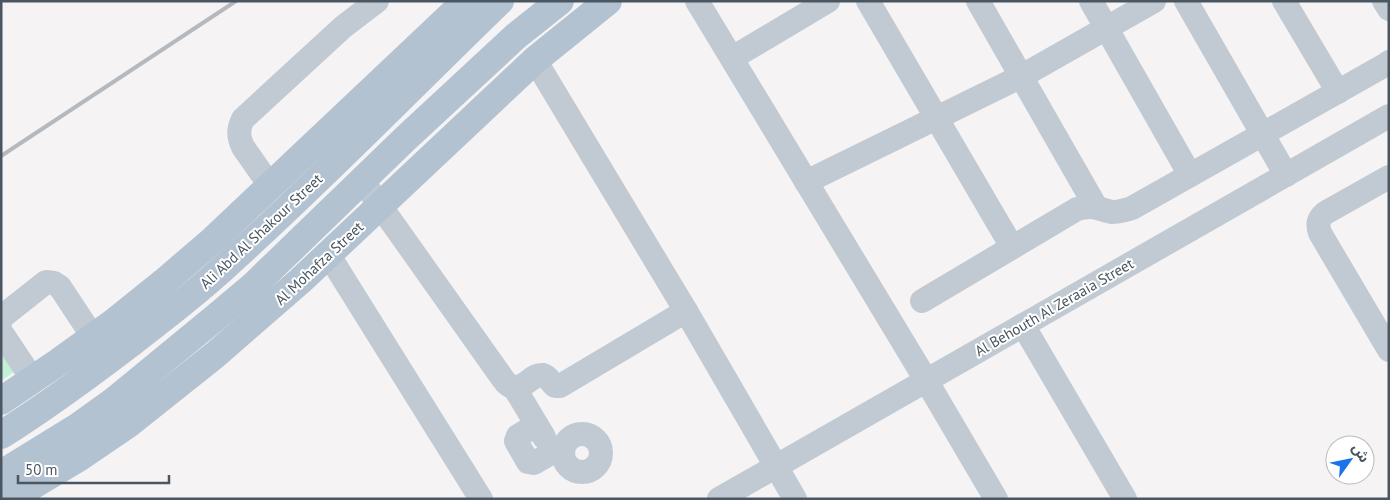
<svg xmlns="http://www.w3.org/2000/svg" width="1390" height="500" viewBox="0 0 1390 500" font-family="'PT Sans','Noto Sans Arabic',sans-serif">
  <rect width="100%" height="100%" fill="#f5f3f3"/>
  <!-- green -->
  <path fill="#c3f1d5" d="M 1,325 L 27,363 L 1,381 Z"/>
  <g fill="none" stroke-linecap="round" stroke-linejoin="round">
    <!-- minor -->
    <g stroke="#c1cad2" stroke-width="24">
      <path d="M 697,1 L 926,380 L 996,499"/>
      <path d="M 868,1 L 1012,247"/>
      <path d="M 978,1 L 1096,207"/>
      <path d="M 1091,1 L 1190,175"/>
      <path d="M 1186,1 L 1286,175"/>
      <path d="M 1284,1 L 1338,92"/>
      <path d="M 1384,1 L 1389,9"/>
      <path d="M 732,58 L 828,1"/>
      <path d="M 535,60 L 686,311 L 795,499"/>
      <path d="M 1389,177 L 1325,213 C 1318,219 1317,224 1320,233 L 1389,350"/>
      <path d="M 362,180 L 503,379 C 519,401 529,373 543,375 C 548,376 551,383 555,386 L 560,386 L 686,311"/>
      <path d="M 806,182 L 1022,76 L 1154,1"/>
      <path d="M 271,187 L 243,147 C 238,136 238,129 243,119 L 343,27 L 377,1"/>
      <path d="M 328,254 L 481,499"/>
      <path d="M 922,301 L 1077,209 C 1095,204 1096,209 1112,212 C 1119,212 1125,210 1132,208 L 1385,65 L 1389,62"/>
      <path d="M 1,320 L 3,316 L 46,282 L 54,283 L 60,287 L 93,337"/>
      <path d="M 1023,325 L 1125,499"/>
      <path d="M 1,332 L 33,380"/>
      <path d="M 514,387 L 544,437"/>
      <path d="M 536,425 L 518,436 L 516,441 L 528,462 L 534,463 L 558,449"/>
      <circle cx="582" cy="453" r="19"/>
      <path d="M 719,499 L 1389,116"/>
    </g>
    <!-- major -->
    <g stroke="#b3c2d1" stroke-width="28">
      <path d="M 1,401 L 60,361 L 113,323 L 164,282 L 214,239 L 466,1"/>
      <path d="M 1,435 C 46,407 89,375 131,343 C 166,316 201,289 233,259 C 325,176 411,87 500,1"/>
      <path d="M 1,474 L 76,428 L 115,400 L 216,317 L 253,286 L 406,138 L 516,36 L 560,1"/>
      <path d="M 10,499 L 80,457 L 127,425 L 215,355 L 300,281 L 535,60 L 608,1"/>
    </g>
    <!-- rail -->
    <path stroke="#b5b8bd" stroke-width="4" d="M 1,156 L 236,1"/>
  </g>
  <g text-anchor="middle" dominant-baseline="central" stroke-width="4" stroke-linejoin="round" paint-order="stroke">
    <!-- street labels -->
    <g font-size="15" fill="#4a5661" stroke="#fff">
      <text transform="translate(261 231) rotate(-43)">Ali Abd Al Shakour Street</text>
      <text transform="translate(319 263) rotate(-43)">Al Mohafza Street</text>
      <text transform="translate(1054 307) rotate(-30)">Al Behouth Al Zeraaia Street</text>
    </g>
  </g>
  <!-- border -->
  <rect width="1390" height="500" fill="none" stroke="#4a5661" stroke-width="5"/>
  <!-- north arrow -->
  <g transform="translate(1350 460) rotate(57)"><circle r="24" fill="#ffffff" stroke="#b7bbc0"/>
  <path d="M0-4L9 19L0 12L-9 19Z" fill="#1a73e8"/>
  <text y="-8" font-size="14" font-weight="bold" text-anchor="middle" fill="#4a5661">ش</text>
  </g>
  <!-- scale -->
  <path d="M18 475v8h151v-8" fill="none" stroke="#4a5661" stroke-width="2.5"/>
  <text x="25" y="475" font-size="15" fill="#4a5661" stroke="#ffffff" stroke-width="4" paint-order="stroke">50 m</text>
</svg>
